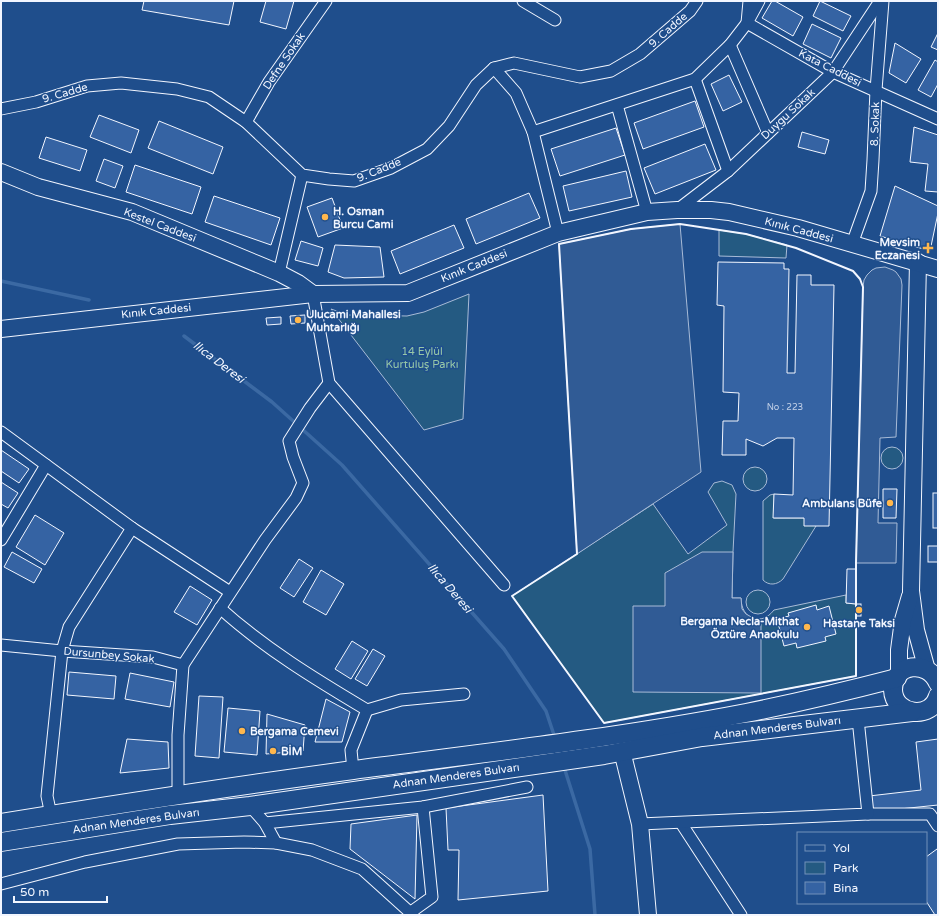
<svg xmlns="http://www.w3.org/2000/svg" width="939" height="916" viewBox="0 0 939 916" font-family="'Varela Round',sans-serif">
  <rect width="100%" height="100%" fill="#1f4e8c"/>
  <!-- green -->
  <g fill="#245a82" stroke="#a8bbd7">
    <path d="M 719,230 L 746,234 L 787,245 L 786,258 L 719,256 Z"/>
    <path d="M 469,294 L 463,419 L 424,430 L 331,309 L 348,315 L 407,316 L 424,312 Z"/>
    <circle cx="892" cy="458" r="11"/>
    <circle cx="755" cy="479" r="12"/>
    <path d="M 722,481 L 732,485 L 736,494 L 733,552 L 732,598 L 741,598 C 741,619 761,627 774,610 L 846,595 L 846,603 L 856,604 L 856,676 L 604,723 L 512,596 L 653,504 L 688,554 L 727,525 L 708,492 L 714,483 Z"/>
    <path d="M 774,494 L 774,518 L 804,518 L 816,526 L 783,579 C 777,585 769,586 763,580 L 763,501 L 770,495 Z"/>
    <circle cx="758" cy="602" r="12"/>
  </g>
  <!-- parking -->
  <g fill="#305b95" stroke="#a8bbd7">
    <path d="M 680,224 L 701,472 L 577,554 L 559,244 L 631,229 Z"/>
    <path d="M 885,267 L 893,270 L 896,272 L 901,279 L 902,285 L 896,437 L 880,438 L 878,523 L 897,523 L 896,563 L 856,563 L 863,287 L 864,280 L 867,275 L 872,270 L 876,268 Z"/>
    <path d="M 702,552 L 733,552 L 732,598 L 741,598 L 742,609 L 746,614 L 755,619 L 761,619 L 761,693 L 633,692 L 633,606 L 665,606 L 665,573 Z"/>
  </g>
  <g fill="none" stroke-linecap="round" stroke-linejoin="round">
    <!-- stream -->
    <g stroke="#3b69a3" stroke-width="3.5">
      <path d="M 1,281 L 89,300"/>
      <path d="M 184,336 L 272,402 L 342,465 L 504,649 L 546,711 L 555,738"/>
      <path d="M 564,767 L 590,849 L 595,915"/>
    </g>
  </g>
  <!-- building -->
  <g fill="#3563a3" stroke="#f2f6ff">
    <path d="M 144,1 L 234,1 L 229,25 L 142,10 Z"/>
    <path d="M 266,1 L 294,1 L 286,29 L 260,22 Z"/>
    <path d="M 772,1 L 775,1 L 803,17 L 793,36 L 762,18 Z"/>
    <path d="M 820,1 L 851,16 L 843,31 L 813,16 Z"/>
    <path d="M 812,24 L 841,38 L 831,58 L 803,44 Z"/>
    <path d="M 938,33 L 938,50 L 931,47 Z"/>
    <path d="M 895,43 L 921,59 L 906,83 L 889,73 Z"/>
    <path d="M 935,60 L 938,62 L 938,84 L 931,97 L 918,90 Z"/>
    <path d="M 729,75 L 742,102 L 723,111 L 711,84 Z"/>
    <path d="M 695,101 L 704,127 L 643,149 L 634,123 Z"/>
    <path d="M 99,115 L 139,130 L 131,153 L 90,137 Z"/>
    <path d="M 159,121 L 223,147 L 213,174 L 148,148 Z"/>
    <path d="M 914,127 L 938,135 L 938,192 L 925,191 L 928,164 L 910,162 Z"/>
    <path d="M 616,128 L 625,155 L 560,176 L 551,149 Z"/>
    <path d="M 802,132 L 829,140 L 825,154 L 798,147 Z"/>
    <path d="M 46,137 L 87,150 L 80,171 L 39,158 Z"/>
    <path d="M 705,144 L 716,170 L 655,194 L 644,168 Z"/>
    <path d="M 104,159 L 123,166 L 115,188 L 96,181 Z"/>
    <path d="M 135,165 L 201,187 L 192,214 L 126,192 Z"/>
    <path d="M 626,171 L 632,197 L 569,211 L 563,186 Z"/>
    <path d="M 895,186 L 938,206 L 938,213 L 930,251 L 880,236 Z"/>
    <path d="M 529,193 L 540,218 L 476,244 L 466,219 Z"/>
    <path d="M 214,196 L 280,218 L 271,245 L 205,222 Z"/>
    <path d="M 332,198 L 343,228 L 318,237 L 307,207 Z"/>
    <path d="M 454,225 L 464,248 L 400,274 L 391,251 Z"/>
    <path d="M 301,241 L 323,248 L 318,266 L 295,260 Z"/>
    <path d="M 335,245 L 380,247 L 384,277 L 344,278 L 328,272 Z"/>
    <path d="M 718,262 L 784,263 L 784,269 L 789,269 L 787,373 L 795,373 L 797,275 L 811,275 L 811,285 L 834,285 L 829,526 L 804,526 L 804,518 L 773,518 L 774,494 L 793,495 L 794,438 L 777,438 L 763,446 L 746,439 L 746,455 L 722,455 L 723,421 L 738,421 L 739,393 L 723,392 L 724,306 L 717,305 Z"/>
    <path d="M 305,315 L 305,323 L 291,324 L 290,316 Z"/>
    <path d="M 281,317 L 281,324 L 267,325 L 266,318 Z"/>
    <path d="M 1,450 L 29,469 L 19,483 L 1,471 Z"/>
    <path d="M 1,482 L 18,493 L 8,508 L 1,504 Z"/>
    <path d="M 883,489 L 897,489 L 896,518 L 883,518 Z"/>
    <rect x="933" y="493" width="5" height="35"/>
    <path d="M 35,515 L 64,533 L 45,565 L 16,547 Z"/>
    <rect x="928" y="546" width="10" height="16"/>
    <path d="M 12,552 L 42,569 L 34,583 L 4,567 Z"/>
    <path d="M 299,559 L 313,568 L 294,597 L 280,588 Z"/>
    <path d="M 847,569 L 856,569 L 856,604 L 846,603 Z"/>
    <path d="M 321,570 L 344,584 L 326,615 L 303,602 Z"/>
    <path d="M 190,586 L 212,600 L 197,625 L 174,612 Z"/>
    <rect x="856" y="604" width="5" height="12"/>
    <path d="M 816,605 L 817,610 L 829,606 L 836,634 L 825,637 L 826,641 L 797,648 L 796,643 L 784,646 L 777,619 L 789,616 L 788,613 Z"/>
    <path d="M 352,641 L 368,651 L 351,679 L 335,669 Z"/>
    <path d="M 373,649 L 385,656 L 367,686 L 355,679 Z"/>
    <path d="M 69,672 L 116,676 L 114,699 L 67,695 Z"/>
    <path d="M 130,673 L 174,682 L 170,707 L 125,699 Z"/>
    <path d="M 199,696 L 223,697 L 219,758 L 195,756 Z"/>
    <path d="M 326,699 L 350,712 L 342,742 L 315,742 Z"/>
    <path d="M 228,708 L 260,711 L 257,755 L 224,752 Z"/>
    <path d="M 267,714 L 305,725 L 303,751 L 266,754 Z"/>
    <path d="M 127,739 L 168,742 L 169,768 L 120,773 Z"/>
    <path d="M 938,739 L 938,805 L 871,812 L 869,796 L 921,790 L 916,742 Z"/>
    <path d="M 543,795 L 548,891 L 458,900 L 459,850 L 448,850 L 446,808 Z"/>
    <path d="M 417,815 L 415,899 L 350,849 L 351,824 Z"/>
    <path d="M 937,849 L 938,851 L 938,915 L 935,915 L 926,901 L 926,857 Z"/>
  </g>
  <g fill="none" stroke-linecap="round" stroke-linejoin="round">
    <defs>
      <g id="street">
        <path d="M 523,1 L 555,20"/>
        <path d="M 749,1 L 747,23 L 833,72 L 938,119"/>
        <path d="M 730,45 L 768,133"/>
        <path d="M 494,68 L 516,93 L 533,132"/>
        <path d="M 695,79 L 728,171"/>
        <path d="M 617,105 L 647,212"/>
        <path d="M 1,109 L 36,102 L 87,86 L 121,83 L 177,89 L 209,97 L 246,122 L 302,175 L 329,179 L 354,181 L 391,168 L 427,149 L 449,126 L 476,85 L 494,68 L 514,63 L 580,77 L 611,71 L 640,54 L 690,11 L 697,1"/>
        <path d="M 246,122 L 269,82 L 326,1"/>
        <path d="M 677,210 L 728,171 L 833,72 L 880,1"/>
        <path d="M 558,233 L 533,132 L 695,79 L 730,45 L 747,23 L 759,1"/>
        <path d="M 852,244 L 871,191 L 873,160 L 876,90 L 883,1"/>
        <path d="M 279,273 L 302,175"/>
        <path d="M 313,294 L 329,383 L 504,585"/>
        <path d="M 1,432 L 132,528 L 230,592"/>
        <path d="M 1,540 L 46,465"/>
        <path d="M 220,608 C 264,648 315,679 367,710 L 401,700 L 464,694"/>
        <path d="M 1,645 L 62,651 L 153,657 L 183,665 L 178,735 L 178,795"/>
        <path d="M 183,665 L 265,540 L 296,498 L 303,483 L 293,457 L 289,441 L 310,408 L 329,383"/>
        <path d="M 353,770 L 351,750 L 367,710"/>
        <path d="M 250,806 L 265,823 L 276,843"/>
        <path d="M 868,814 L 930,814 L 938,826"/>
        <path d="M 51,815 L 47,796 L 62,651 L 69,627 L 132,528"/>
        <path d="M 265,823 L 423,807 L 527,787"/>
        <path d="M 681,823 L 741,915"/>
        <path d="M 640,824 L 868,814 L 858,719"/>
        <path d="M 1,884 L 85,862 L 178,844 L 244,842 L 276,843 L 312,850 L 362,869 L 413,915"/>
        <path d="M 411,912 L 432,897 L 423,807"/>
      </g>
      <g id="secondary">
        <path d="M 1,172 L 38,187 L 132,212 L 279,273 L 298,283 L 313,294"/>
        <path d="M 918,262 L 911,591 L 916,630 L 927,670"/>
        <path d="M 1,329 L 313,294 L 408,293 L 558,233 L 647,212 L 677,210 L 711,210 L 729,212 L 798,228 L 938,269"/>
        <path d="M 899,675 L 899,650 L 903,620 L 910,596"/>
        <path d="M 622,751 L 640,824 L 648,915"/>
      </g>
      <g id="primary">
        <path d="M 938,683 C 928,659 893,663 893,690 C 894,716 932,720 938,696"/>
        <path d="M 1,823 C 118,804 235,786 353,770 C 484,753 616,738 746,713 C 796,703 847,691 897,678"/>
        <path d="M 1,842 L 170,815 L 250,806 L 604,755 L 702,737 L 912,712"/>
      </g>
    </defs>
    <!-- street casing -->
    <use href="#street" stroke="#f2f6ff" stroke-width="13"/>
    <!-- secondary casing -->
    <use href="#secondary" stroke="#f2f6ff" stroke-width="18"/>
    <!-- primary casing -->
    <use href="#primary" stroke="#f2f6ff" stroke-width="20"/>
    <!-- street -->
    <use href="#street" stroke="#1f4e8c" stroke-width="11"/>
    <!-- secondary -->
    <use href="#secondary" stroke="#1f4e8c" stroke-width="16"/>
    <!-- primary -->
    <use href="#primary" stroke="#1f4e8c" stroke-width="18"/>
    <!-- wall -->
    <path stroke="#f2f6ff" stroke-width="2" d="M 680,224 L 746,234 L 796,248 L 853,271 L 860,279 L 863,287 L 856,563 L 856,676 L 604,723 L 512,596 L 577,554 L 559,244 L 631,229 Z"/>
  </g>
  <!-- markers -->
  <g fill="#ffb74d" stroke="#1f4e8c" stroke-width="1.5">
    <circle cx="325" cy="217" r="4"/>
    <path d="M926 242h4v4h4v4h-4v4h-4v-4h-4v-4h4z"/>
    <circle cx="298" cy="320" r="4"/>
    <circle cx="890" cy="503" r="4"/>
    <circle cx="859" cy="610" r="4"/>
    <circle cx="807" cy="627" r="4"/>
    <circle cx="242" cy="731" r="4"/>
    <circle cx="273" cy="751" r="4"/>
  </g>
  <g text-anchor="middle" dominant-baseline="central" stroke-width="3" stroke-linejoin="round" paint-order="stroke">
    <!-- number labels -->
    <g font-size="9" fill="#c3d1e8">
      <text x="785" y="407">No : 223</text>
    </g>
    <!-- street labels -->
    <g font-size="11" fill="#f2f6ff" stroke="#1f4e8c">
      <text transform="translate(668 30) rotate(-41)">9. Cadde</text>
      <text transform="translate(284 61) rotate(-56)">Defne Sokak</text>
      <text transform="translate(830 68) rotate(27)">Kata Caddesi</text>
      <text transform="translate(65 93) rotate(-16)">9. Cadde</text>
      <text transform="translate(788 114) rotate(-43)">Duygu Sokak</text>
      <text transform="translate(875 124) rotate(-88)">8. Sokak</text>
      <text transform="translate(379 170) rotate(-22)">9. Cadde</text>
      <text transform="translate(160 225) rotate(21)">Kestel Caddesi</text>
      <text transform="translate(799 230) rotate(15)">Kınık Caddesi</text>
      <text transform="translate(474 266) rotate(-22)">Kınık Caddesi</text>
      <text transform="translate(156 311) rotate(-6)">Kınık Caddesi</text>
      <text transform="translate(109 655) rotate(5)">Dursunbey Sokak</text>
      <text transform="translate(777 728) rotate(-7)">Adnan Menderes Bulvarı</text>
      <text transform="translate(456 776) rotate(-8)">Adnan Menderes Bulvarı</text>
      <text transform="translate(136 821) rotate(-8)">Adnan Menderes Bulvarı</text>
    </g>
    <!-- poi labels -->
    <g font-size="11" font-weight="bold" fill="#f2f6ff" stroke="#1f4e8c" text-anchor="start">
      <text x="333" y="211">H. Osman<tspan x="333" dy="13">Burcu Cami</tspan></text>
      <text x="920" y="242" text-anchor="end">Mevsim<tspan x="920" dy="13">Eczanesi</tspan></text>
      <text x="306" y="314">Ulucami Mahallesi<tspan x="306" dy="13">Muhtarlığı</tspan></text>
      <text x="882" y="503" text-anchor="end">Ambulans Büfe</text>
      <text x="799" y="621" text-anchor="end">Bergama Necla-Mithat<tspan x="799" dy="13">Öztüre Anaokulu</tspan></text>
      <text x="859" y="623" text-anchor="middle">Hastane Taksi</text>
      <text x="250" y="731">Bergama Cemevi</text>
      <text x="281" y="751">BİM</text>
    </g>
    <!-- park labels -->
    <g font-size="11" fill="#97c8a6" stroke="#1f4e8c">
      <text x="422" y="351">14 Eylül<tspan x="422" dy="13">Kurtuluş Parkı</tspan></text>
    </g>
    <!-- water labels -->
    <g font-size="12" font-style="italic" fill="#f2f6ff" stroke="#1f4e8c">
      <text transform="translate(219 362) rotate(37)">Ilıca Deresi</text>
      <text transform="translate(450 588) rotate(49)">Ilıca Deresi</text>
    </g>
  </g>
  <!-- border -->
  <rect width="939" height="916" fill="none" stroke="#f2f6ff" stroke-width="4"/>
  <!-- legend -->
  <rect x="797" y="832" width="130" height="72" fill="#1f4e8c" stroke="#7391ba"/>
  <rect x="805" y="845" width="20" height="6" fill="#1f4e8c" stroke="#7391ba"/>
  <text x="833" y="852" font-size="12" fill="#f2f6ff">Yol</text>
  <rect x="805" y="862" width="20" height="12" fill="#245a82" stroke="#7391ba"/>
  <text x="833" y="872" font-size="12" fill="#f2f6ff">Park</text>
  <rect x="805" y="882" width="20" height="12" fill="#3563a3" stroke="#7391ba"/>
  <text x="833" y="892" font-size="12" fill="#f2f6ff">Bina</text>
  <!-- scale -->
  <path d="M14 896v6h93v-6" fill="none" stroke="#f2f6ff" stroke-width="2"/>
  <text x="20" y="896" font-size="12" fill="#f2f6ff" stroke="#1f4e8c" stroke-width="3" paint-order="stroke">50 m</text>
</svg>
